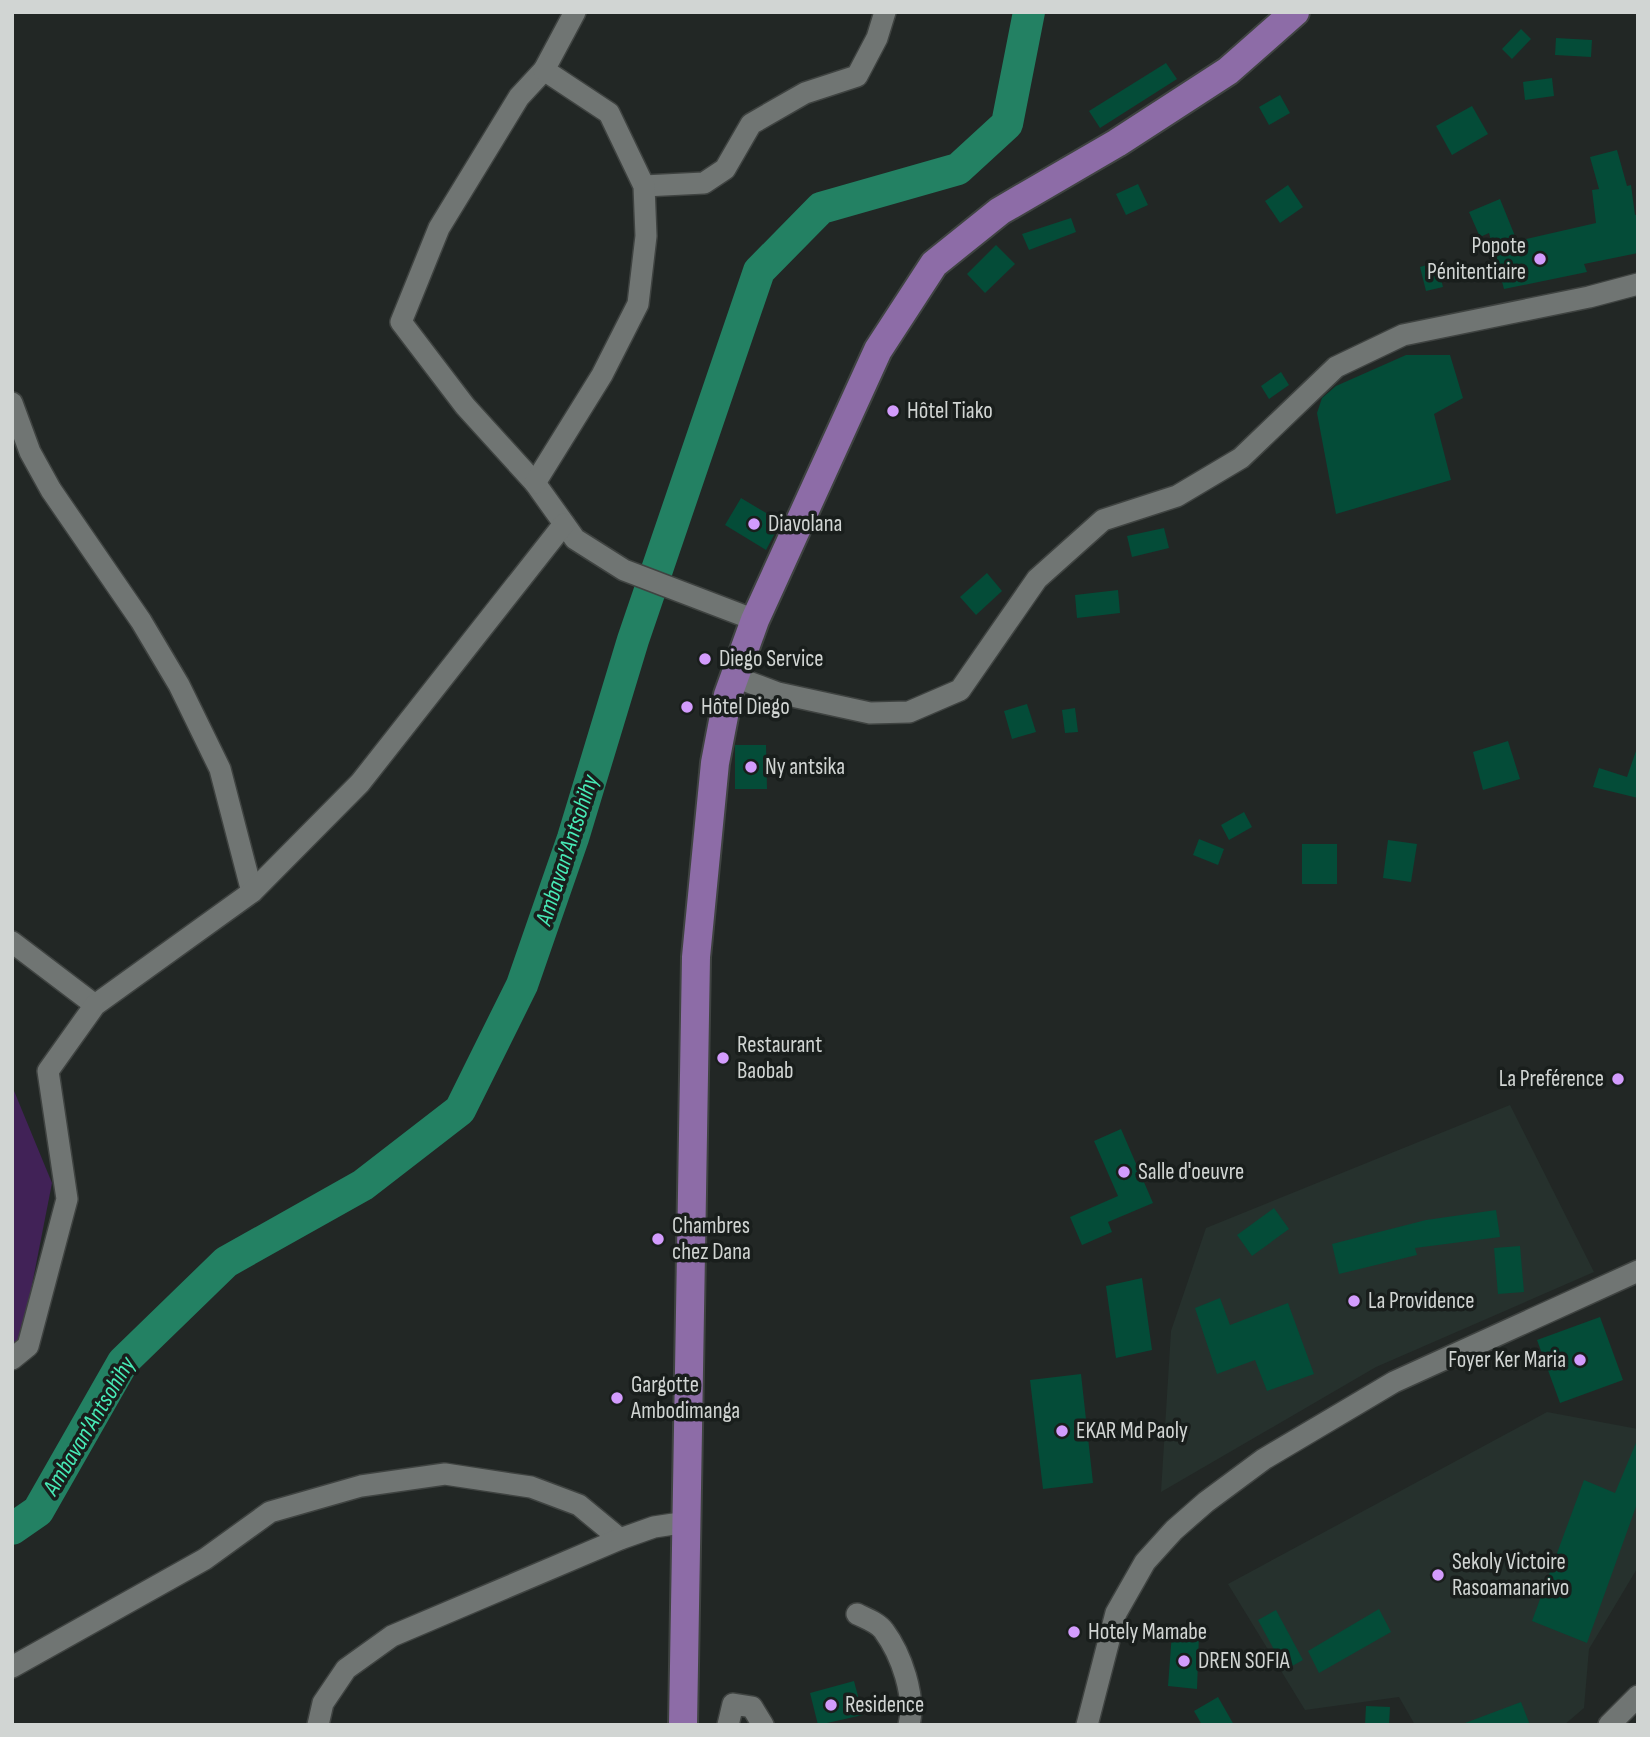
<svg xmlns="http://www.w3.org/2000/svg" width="1650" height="1737" viewBox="0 0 1650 1737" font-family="'Sofia Sans Condensed',sans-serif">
  <rect width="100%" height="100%" fill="#222725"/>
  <!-- built -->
  <g fill="#26312d">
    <path d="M 1510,1105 L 1594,1272 L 1376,1367 L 1161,1492 L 1171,1331 L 1206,1228 Z"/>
    <path d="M 1547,1412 L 1638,1429 L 1638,1567 L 1589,1649 L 1584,1708 L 1564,1725 L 1415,1725 L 1399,1697 L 1305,1710 L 1228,1584 Z"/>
  </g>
  <!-- green -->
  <path fill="#412257" d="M 12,1086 L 52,1183 L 20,1346 L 12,1349 Z"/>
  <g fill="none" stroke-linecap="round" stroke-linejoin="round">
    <!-- river -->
    <path stroke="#238163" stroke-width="32" d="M 12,1529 L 38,1511 L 123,1362 L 226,1262 L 363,1185 L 460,1110 L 522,985 L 573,838 L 633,640 L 759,271 L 821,208 L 958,169 L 1007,124 L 1029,12"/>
  </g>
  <!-- building -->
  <g fill="#044c38">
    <path d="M 1521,29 L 1531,39 L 1512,59 L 1502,49 Z"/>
    <path d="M 1556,38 L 1592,40 L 1591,57 L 1555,55 Z"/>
    <path d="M 1166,63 L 1177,79 L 1100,128 L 1089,111 Z"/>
    <path d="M 1552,78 L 1554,96 L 1525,100 L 1523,82 Z"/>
    <path d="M 1280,95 L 1290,113 L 1269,125 L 1259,107 Z"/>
    <path d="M 1472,106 L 1488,134 L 1452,155 L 1436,126 Z"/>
    <path d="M 1617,150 L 1627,186 L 1631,185 L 1635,215 L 1638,214 L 1638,253 L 1584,264 L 1587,272 L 1504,289 L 1489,233 L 1480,237 L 1469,212 L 1500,199 L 1517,241 L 1596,223 L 1592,190 L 1599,189 L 1590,157 Z"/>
    <path d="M 1138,184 L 1148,205 L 1126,215 L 1116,194 Z"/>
    <path d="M 1288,185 L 1303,207 L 1280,223 L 1265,201 Z"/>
    <path d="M 1071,218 L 1076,232 L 1029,250 L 1022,234 Z"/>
    <path d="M 996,245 L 1015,264 L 985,293 L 967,274 Z"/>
    <path d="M 1437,262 L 1443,287 L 1426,291 L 1420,267 Z"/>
    <path d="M 1406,355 L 1450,355 L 1463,398 L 1434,414 L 1451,480 L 1336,514 L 1317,413 L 1322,398 L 1336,386 Z"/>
    <path d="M 1281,372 L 1289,385 L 1269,399 L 1261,386 Z"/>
    <path d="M 741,498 L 781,522 L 766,550 L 725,525 Z"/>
    <path d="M 1164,528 L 1169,548 L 1132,557 L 1127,536 Z"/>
    <path d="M 987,573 L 1002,591 L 976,615 L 960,597 Z"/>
    <path d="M 1118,590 L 1120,613 L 1077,618 L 1075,595 Z"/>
    <path d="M 1027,704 L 1036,732 L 1012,739 L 1004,711 Z"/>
    <path d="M 1075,708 L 1078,732 L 1065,733 L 1062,710 Z"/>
    <path d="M 1508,741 L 1520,779 L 1483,790 L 1473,752 Z"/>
    <path d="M 735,745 L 766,745 L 767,789 L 735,789 Z"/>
    <path d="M 1636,751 L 1638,798 L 1593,787 L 1599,768 L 1627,777 Z"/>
    <path d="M 1244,812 L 1252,827 L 1229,840 L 1221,825 Z"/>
    <path d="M 1199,839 L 1224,849 L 1218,865 L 1193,855 Z"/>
    <path d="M 1388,840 L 1417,844 L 1411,882 L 1383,878 Z"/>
    <rect x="1302" y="844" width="35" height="40"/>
    <path d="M 1121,1129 L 1153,1203 L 1108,1222 L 1112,1232 L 1082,1245 L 1070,1217 L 1118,1196 L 1094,1141 Z"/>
    <path d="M 1274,1208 L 1289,1229 L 1252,1256 L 1237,1235 Z"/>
    <path d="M 1496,1210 L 1500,1237 L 1415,1248 L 1417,1255 L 1339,1274 L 1332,1244 L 1426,1220 Z"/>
    <path d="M 1520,1246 L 1524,1292 L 1498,1294 L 1494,1248 Z"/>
    <path d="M 1142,1278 L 1152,1350 L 1116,1358 L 1106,1286 Z"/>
    <path d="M 1220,1298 L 1230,1325 L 1288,1303 L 1314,1374 L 1267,1391 L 1255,1360 L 1217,1374 L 1195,1308 Z"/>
    <path d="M 1600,1317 L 1623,1380 L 1560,1403 L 1537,1340 Z"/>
    <path d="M 1081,1374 L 1093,1483 L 1043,1489 L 1030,1380 Z"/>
    <path d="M 1638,1438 L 1638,1501 L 1587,1643 L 1532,1621 L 1584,1480 L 1615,1493 Z"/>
    <path d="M 1379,1609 L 1391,1632 L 1319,1673 L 1308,1651 Z"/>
    <path d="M 1276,1610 L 1303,1660 L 1285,1670 L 1258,1620 Z"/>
    <path d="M 1172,1633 L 1199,1635 L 1197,1689 L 1168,1686 Z"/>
    <path d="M 854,1681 L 863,1715 L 818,1725 L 810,1693 Z"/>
    <path d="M 1218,1697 L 1234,1725 L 1202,1725 L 1194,1711 Z"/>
    <path d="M 1521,1702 L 1530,1725 L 1465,1725 L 1465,1723 Z"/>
    <path d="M 1366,1706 L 1390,1707 L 1389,1725 L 1365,1725 Z"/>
  </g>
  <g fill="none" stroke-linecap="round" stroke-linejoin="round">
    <defs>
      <g id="minor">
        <path d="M 544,70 L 519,97 L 439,228 L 401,322 L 465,406 L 535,483 L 575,539 L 624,570 L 755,620"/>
        <path d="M 644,186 L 704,183 L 725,169 L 751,124 L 805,93 L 857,76 L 877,38 L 885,12"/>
        <path d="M 12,403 L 30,452 L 51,490 L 141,621 L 179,685 L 220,769 L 252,892"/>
        <path d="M 535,483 L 602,375 L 638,304 L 646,236 L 644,186 L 609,113 L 544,70 L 575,12"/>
        <path d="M 735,677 L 778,693 L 870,713 L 909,712 L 960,690 L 1037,579 L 1103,520 L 1177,496 L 1241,458 L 1336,367 L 1403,335 L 1589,297 L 1638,284"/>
        <path d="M 12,942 L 95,1005"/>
        <path d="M 12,1359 L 28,1346 L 67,1199 L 48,1071 L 95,1005 L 252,892 L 360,783 L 564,524"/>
        <path d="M 857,1614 C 865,1618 879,1623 884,1631 C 901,1654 916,1696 909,1725"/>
        <path d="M 12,1667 L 205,1559 L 270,1512 L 361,1486 L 445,1474 L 531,1487 L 579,1505 L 620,1539"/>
        <path d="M 318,1725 L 323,1703 L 346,1669 L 392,1636 L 620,1539 L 654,1527 L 687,1522"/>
        <path d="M 728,1725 L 733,1704 L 752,1707 L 763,1725"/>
        <path d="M 1087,1725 L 1116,1613 L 1145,1562 L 1174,1530 L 1206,1502 L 1264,1459 L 1394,1382 L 1638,1271"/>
        <path d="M 1609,1725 L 1638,1696"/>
      </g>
      <path id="major" d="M 683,1725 L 696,957 L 715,763 L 728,695 L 755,620 L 878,350 L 934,264 L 1000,211 L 1117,143 L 1228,71 L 1295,12"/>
    </defs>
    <!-- minor casing -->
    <use href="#minor" stroke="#3f4341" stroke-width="24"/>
    <!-- major casing -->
    <use href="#major" stroke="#3f4341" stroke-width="32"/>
    <!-- minor -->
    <use href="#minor" stroke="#707573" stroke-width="21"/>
    <!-- major -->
    <use href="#major" stroke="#8d6ca7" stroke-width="28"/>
  </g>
  <!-- markers -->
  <g fill="#d39cfd" stroke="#191e1c" stroke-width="2.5">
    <circle cx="1540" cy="259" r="7"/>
    <circle cx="893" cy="411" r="7"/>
    <circle cx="754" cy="524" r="7"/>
    <circle cx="705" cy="659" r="7"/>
    <circle cx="687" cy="707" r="7"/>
    <circle cx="751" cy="767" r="7"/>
    <circle cx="723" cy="1058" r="7"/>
    <circle cx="1618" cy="1079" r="7"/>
    <circle cx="1124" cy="1172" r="7"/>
    <circle cx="658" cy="1239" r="7"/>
    <circle cx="1354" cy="1301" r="7"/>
    <circle cx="1580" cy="1360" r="7"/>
    <circle cx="617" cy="1398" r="7"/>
    <circle cx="1062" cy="1431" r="7"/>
    <circle cx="1438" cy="1575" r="7"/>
    <circle cx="1074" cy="1632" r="7"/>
    <circle cx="1184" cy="1661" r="7"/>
    <circle cx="831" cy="1705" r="7"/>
  </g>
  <g text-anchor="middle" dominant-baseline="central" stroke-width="7" stroke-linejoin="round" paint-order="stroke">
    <!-- poi labels -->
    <g font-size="23" fill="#d1d5d3" stroke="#191e1c" text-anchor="start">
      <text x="1526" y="246" text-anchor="end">Popote<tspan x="1526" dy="26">Pénitentiaire</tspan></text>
      <text x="907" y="411">Hôtel Tiako</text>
      <text x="768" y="524">Diavolana</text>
      <text x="719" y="659">Diego Service</text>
      <text x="701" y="707">Hôtel Diego</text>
      <text x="765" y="767">Ny antsika</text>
      <text x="737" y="1045">Restaurant<tspan x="737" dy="26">Baobab</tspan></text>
      <text x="1604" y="1079" text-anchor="end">La Preférence</text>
      <text x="1138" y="1172">Salle d'oeuvre</text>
      <text x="672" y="1226">Chambres<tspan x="672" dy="26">chez Dana</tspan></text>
      <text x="1368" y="1301">La Providence</text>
      <text x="1566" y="1360" text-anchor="end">Foyer Ker Maria</text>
      <text x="631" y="1385">Gargotte<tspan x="631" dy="26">Ambodimanga</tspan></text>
      <text x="1076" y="1431">EKAR Md Paoly</text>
      <text x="1452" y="1562">Sekoly Victoire<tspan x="1452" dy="26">Rasoamanarivo</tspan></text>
      <text x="1088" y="1632">Hotely Mamabe</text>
      <text x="1198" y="1661">DREN SOFIA</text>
      <text x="845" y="1705">Residence</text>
    </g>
    <!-- water labels -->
    <g font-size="24" font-style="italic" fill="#47eab6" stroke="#191e1c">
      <text transform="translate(567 850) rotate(-72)">Ambavan'Antsohihy</text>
      <text transform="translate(89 1426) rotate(-59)">Ambavan'Antsohihy</text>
    </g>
  </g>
  <!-- border -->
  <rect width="1650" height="1737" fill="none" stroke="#d1d5d3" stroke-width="28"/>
</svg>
